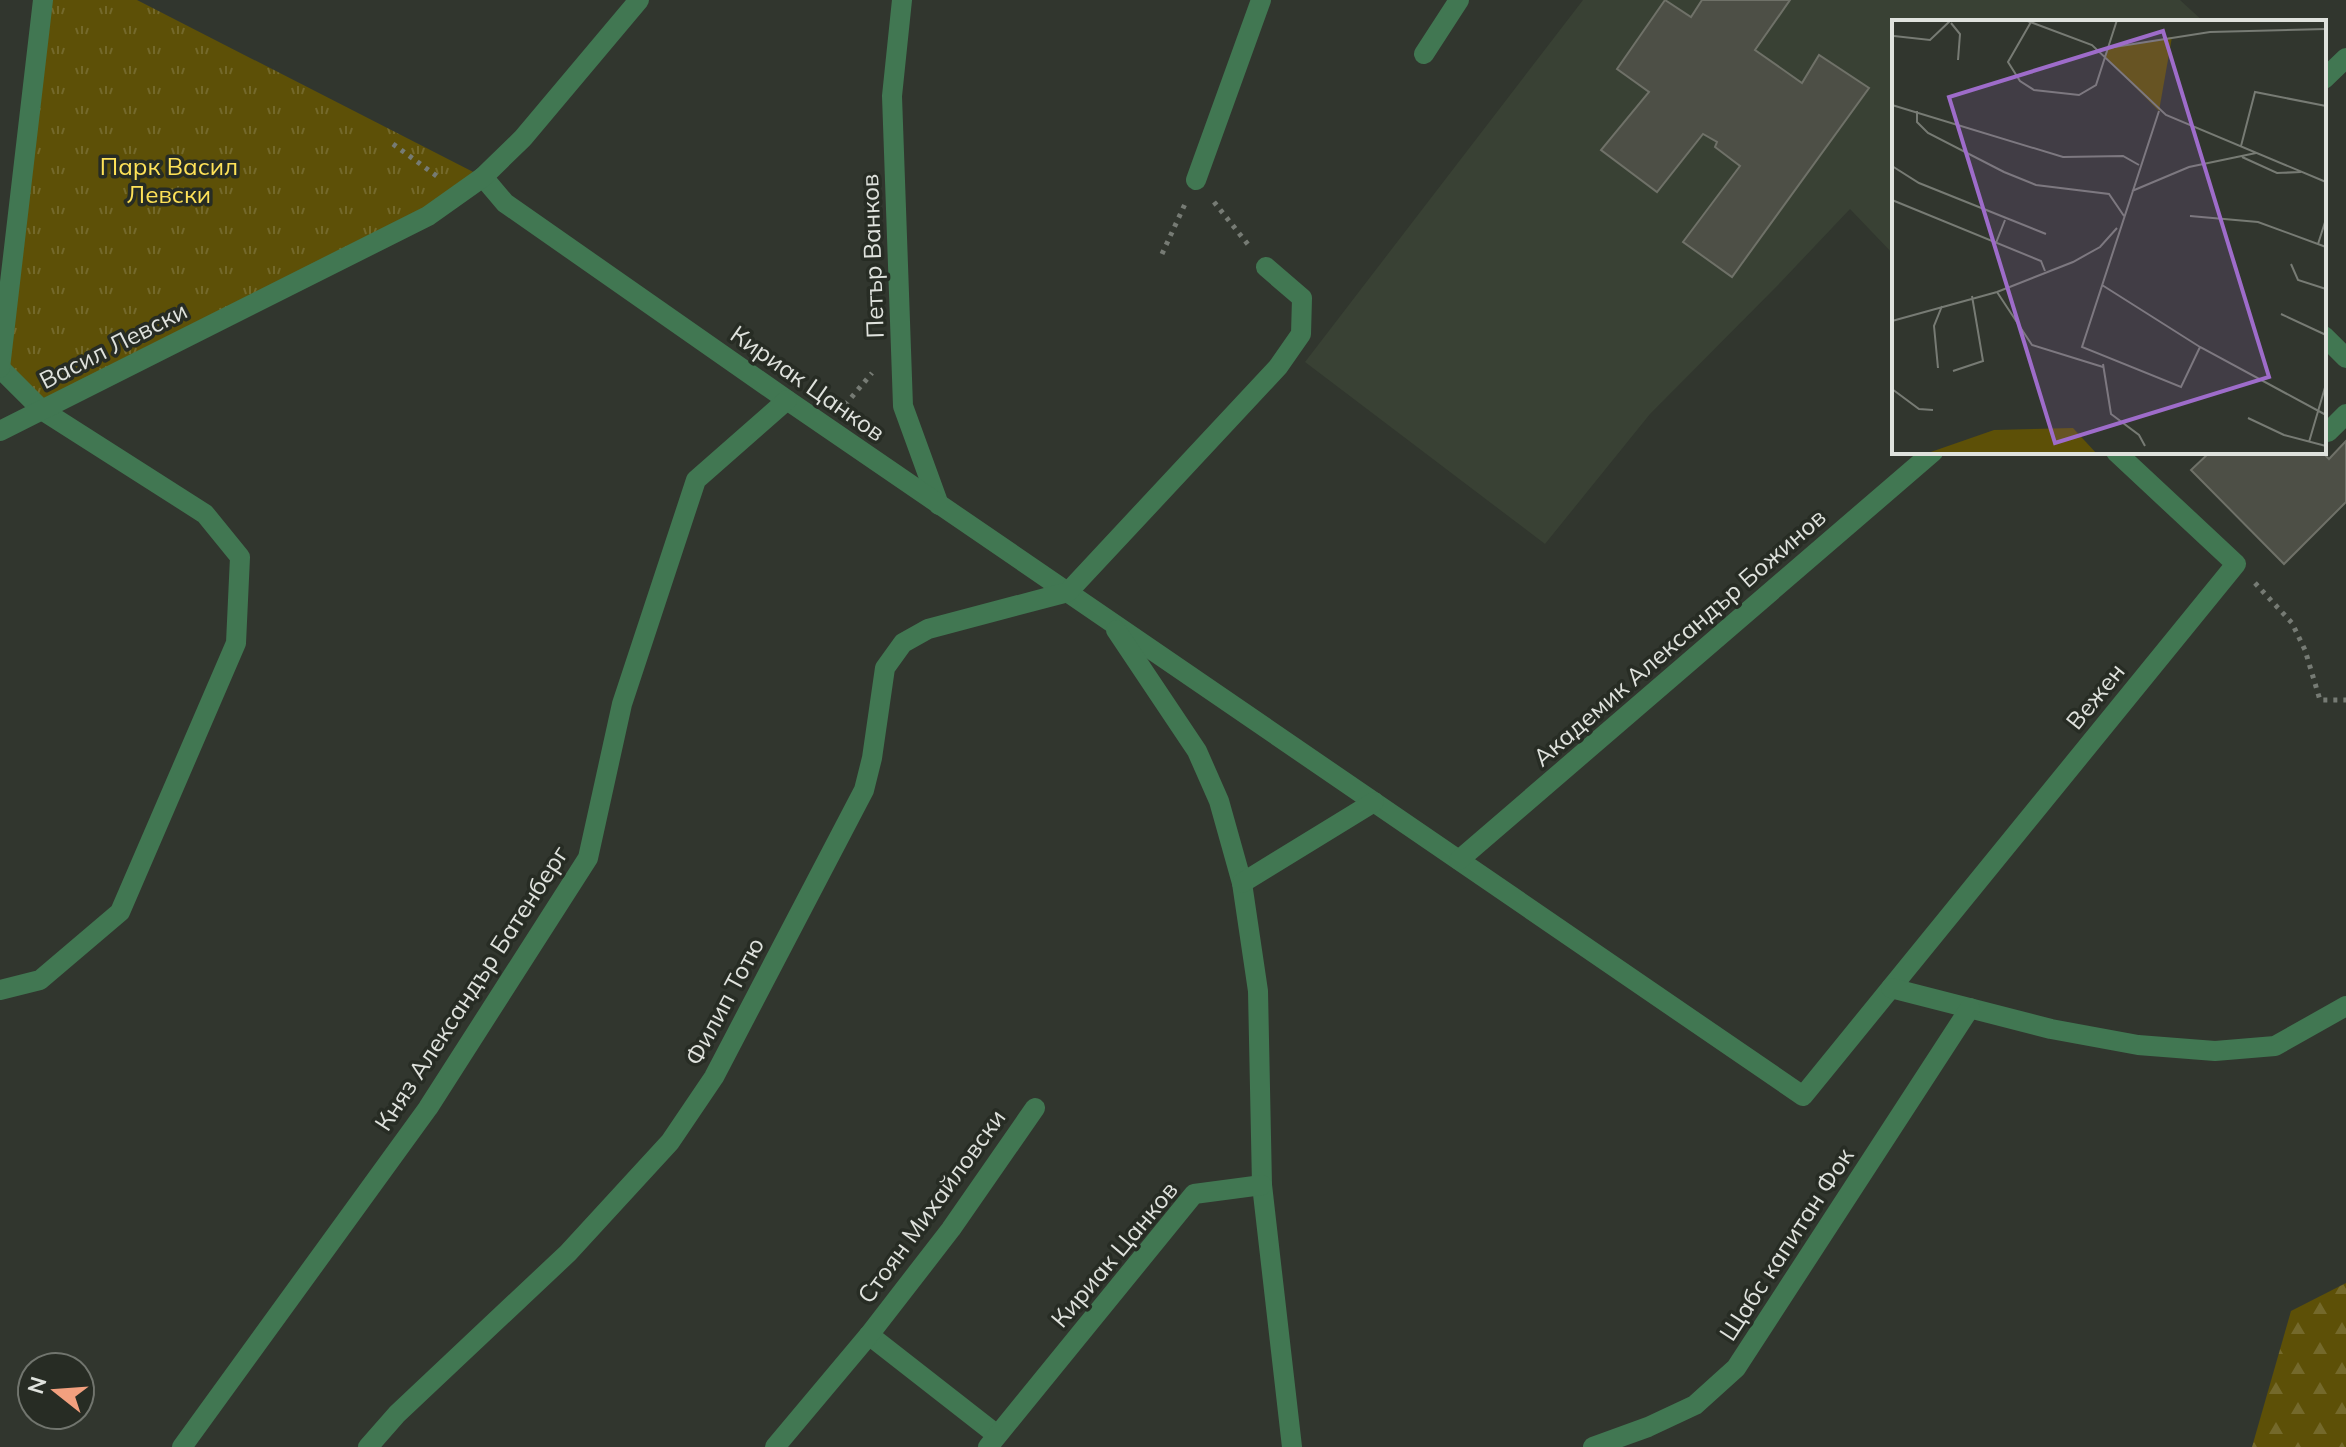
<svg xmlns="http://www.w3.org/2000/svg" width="2346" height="1447" viewBox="0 0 2346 1447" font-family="Mulish,sans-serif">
  <defs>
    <pattern id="grass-tufts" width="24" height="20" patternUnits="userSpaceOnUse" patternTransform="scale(2)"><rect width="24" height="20" fill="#5d5007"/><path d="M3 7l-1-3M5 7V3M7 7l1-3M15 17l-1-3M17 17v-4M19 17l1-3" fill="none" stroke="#74692b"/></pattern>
    <pattern id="forest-firs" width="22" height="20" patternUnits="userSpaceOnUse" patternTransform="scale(2)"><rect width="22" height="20" fill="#5d5007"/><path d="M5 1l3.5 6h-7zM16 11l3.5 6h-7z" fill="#74692b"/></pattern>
  </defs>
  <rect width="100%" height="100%" fill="#31362e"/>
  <!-- built -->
  <path fill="#394134" d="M 1583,0 L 2180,0 L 2204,22 L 1894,22 L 1894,255 L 1850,209 L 1778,285 L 1650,414 L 1545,544 L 1305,362 Z"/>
  <!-- grass -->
  <path fill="url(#grass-tufts)" d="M 43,0 L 137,0 L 483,177 L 42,410 L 0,369 Z"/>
  <!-- forest -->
  <path fill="url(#forest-firs)" d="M 2346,1283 L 2346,1447 L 2252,1447 L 2291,1311 Z"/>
  <!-- building -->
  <g fill="#4d4f46" stroke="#6f7168" stroke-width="2">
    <path d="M 1665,0 L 1691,17 L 1702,0 L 1790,0 L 1755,50 L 1802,83 L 1819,55 L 1869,88 L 1732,277 L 1683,242 L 1740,166 L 1715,147 L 1717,142 L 1703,134 L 1657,192 L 1601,150 L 1649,92 L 1617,69 Z"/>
    <path d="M 2346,441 L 2346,502 L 2284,564 L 2191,470 L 2210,452 L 2322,452 L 2329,459 Z"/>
  </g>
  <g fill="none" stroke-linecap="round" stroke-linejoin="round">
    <!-- path -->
    <g stroke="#767b74" stroke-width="5" stroke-dasharray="4 6" stroke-linecap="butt">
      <path d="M 393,144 L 438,177"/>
      <path d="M 1214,202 L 1250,247"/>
      <path d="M 1162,254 L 1185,204"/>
      <path d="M 845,405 L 872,373"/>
      <path d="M 2255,583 L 2292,623 L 2305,650 L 2320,700 L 2346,700"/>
    </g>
    <!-- minor -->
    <g stroke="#417752" stroke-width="20">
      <path d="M 902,0 L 892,96 L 903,406 L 939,505"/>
      <path d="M 1424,54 L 1459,0"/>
      <path d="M 2324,79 L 2346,58"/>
      <path d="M 483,177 L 505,203 L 787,400 L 1803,1096 L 2236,564 L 2116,452"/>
      <path d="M 1196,180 L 1261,0"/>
      <path d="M 2324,336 L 2346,358"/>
      <path d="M 0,368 L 42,410 L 205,514 L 240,557 L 236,643 L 120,912 L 40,980 L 0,990"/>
      <path d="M 0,368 L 43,0"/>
      <path d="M 0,431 L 428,216 L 483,177 L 523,138 L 639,0"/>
      <path d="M 2328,432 L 2346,414"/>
      <path d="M 1116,630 L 1197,751 L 1219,801 L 1242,883 L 1258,991 L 1262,1185 L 1292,1447"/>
      <path d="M 1459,860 L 1933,452"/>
      <path d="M 1242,883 L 1374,802"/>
      <path d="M 1891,988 L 2051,1029 L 2138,1045 L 2215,1051 L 2275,1046 L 2346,1006"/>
      <path d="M 869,1335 L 997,1435"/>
      <path d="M 182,1447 L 428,1108 L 588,858 L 622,704 L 696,480 L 787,400"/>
      <path d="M 368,1447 L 397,1414 L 568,1253 L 670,1142 L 714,1077 L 864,790 L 872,758 L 885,668 L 903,643 L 928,629 L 1068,592 L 1278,367 L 1301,334 L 1302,298 L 1266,267"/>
      <path d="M 775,1447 L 869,1335 L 951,1229 L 1035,1108"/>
      <path d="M 988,1447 L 1194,1194 L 1262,1185"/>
      <path d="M 1593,1447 L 1648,1427 L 1695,1405 L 1736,1368 L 1970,1008"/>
    </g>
  </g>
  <g text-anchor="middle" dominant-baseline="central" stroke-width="7" stroke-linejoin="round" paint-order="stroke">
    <!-- park labels -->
    <g font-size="24" fill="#fee258" stroke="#272c24">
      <text x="169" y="166">Парк Васил<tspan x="169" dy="28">Левски</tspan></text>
    </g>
    <!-- street labels -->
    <g font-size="24" fill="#dfe2dd" stroke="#272c24">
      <text transform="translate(872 256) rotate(-92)">Петър Ванков</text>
      <text transform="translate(113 345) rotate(-27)">Васил Левски</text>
      <text transform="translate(808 383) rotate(35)">Кириак Цанков</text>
      <text transform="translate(1679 637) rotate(-41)">Академик Александър Божинов</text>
      <text transform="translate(2095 696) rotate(-51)">Вежен</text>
      <text transform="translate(471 988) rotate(-57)">Княз Александър Батенберг</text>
      <text transform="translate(724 1001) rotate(-62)">Филип Тотю</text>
      <text transform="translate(931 1206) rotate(-54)">Стоян Михайловски</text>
      <text transform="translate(1786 1244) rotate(-57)">Щабс капитан Фок</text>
      <text transform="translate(1114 1254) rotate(-50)">Кириак Цанков</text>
    </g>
  </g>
  <!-- overview -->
  <g transform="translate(1892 20)">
    <rect width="434" height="434" fill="#31362e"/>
    <path d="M 280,17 L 267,91 L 212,36 L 216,28 Z" fill="#5d5007"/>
    <path d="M 181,408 L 205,434 L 33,434 L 102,410 Z" fill="#5d5007"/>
    <path fill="none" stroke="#777b74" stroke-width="2" d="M 133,0 L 200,25 L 274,95 L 434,162M 139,2 L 116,42 L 128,61 L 142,70 L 187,75 L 204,65 L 225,0M 59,3 L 68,14 L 66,40M 2,16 L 38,20 L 59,0M 216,28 L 318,12 L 434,9M 0,85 L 171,137 L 231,136 L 247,145M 25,91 L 25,102 L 36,113 L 112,152 L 144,165 L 217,174 L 232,196M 267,91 L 190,327 L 289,367 L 308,327M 349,126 L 363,72 L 434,86M 350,137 L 385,153 L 409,152M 0,146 L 27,163 L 154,214M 240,171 L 297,147 L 364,133M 0,180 L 149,241 L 153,251M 298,196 L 366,202 L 434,227M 104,223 L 113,200M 426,224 L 434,199M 399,244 L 406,260 L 434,269M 210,265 L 308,327 L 434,395M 105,272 L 140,325 L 211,347M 389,294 L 434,315M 0,301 L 105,272 L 181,242 L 208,227 L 225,208M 211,344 L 219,394 L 247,415 L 253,426M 46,348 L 42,306 L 50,286M 61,351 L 91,341 L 80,276M 0,369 L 27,389 L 41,390M 356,398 L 392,415 L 434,426M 417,422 L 434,364"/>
    <path fill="#9e6cca" fill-opacity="0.15" stroke="#9e6cca" stroke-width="4" d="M 271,11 L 377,357 L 163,423 L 57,77 Z"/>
    <rect width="434" height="434" fill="none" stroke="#dfe2dd" stroke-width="4"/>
  </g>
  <!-- north arrow -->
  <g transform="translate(56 1391) rotate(287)"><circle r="38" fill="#272c24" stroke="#71756e" stroke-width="2"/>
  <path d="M0-6L14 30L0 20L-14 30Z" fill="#f2a07f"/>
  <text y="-12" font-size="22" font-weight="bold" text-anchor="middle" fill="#dfe2dd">N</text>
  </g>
</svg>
